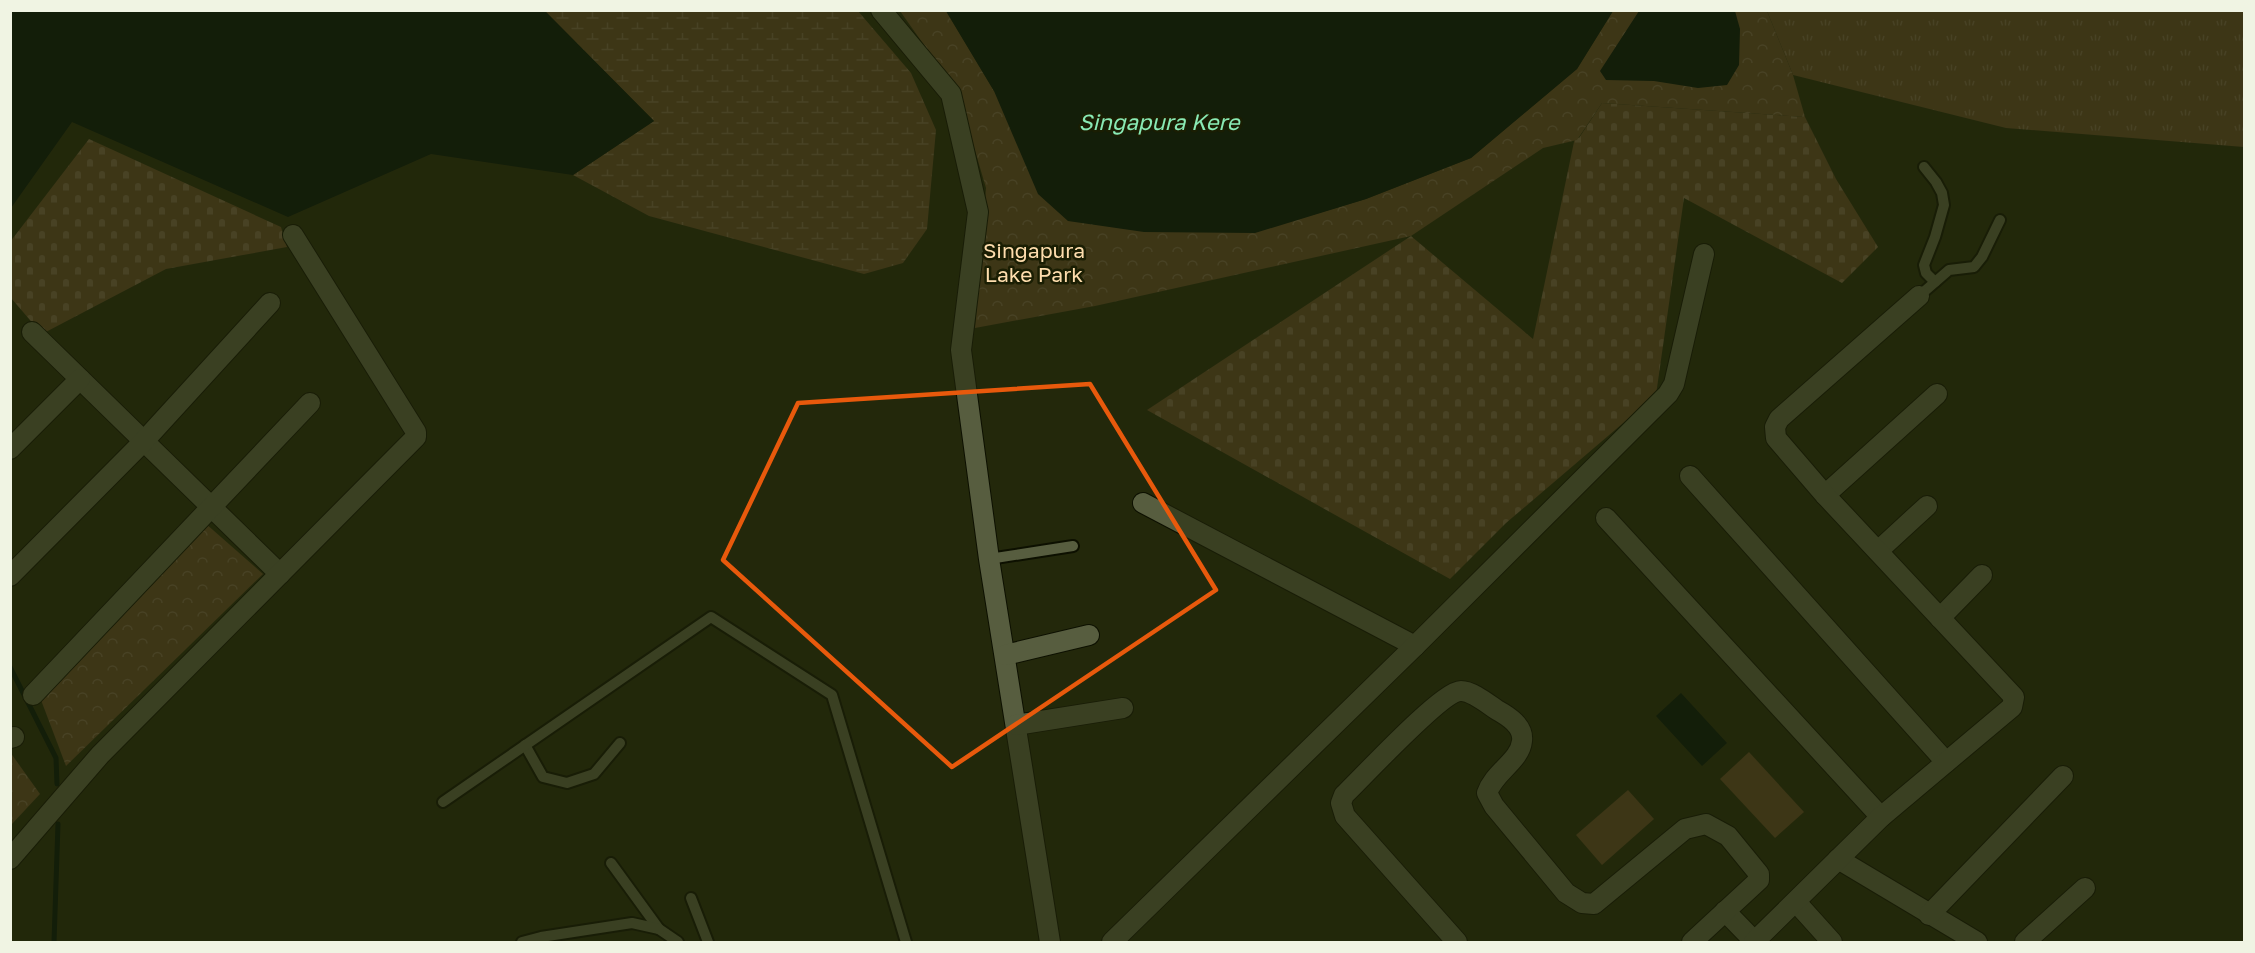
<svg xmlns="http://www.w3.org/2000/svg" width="2255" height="953" viewBox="0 0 2255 953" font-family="'Golos Text',sans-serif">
  <defs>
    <pattern id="grass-tufts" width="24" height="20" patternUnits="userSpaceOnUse" patternTransform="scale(1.5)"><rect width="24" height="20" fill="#5d4725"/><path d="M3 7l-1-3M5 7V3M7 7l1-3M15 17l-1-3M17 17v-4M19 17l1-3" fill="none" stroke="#756244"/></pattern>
    <pattern id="wetland-marsh" width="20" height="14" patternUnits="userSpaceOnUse" patternTransform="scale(1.5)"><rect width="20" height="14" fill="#5d4725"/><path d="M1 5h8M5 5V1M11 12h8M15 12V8" fill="none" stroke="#756244"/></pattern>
    <pattern id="cemetery-stones" width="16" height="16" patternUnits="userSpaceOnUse" patternTransform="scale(1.5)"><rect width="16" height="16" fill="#5d4725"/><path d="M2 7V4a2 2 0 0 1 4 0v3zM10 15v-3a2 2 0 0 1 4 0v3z" fill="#756244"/></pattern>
    <pattern id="park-crowns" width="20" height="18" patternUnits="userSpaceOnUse" patternTransform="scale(1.5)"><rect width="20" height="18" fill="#5d4725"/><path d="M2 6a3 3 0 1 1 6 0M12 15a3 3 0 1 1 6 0" fill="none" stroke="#756244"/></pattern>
  </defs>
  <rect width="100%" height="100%" fill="#23280b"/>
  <!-- grass -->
  <path fill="url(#grass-tufts)" d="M 1767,11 L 2244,11 L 2244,147 L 2006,128 L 1793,75 Z"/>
  <!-- wetland -->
  <path fill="url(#wetland-marsh)" d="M 545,11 L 858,11 L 911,73 L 936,130 L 927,229 L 903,263 L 864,274 L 649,216 L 573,175 L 654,121 Z"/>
  <!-- cemetery -->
  <g fill="url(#cemetery-stones)">
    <path d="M 1602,103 L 1805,117 L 1836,179 L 1878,247 L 1842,283 L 1684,198 L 1656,395 L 1506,523 L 1450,579 L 1147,410 L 1411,236 L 1533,339 L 1575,137 L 1579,138 Z"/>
    <path d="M 89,139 L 281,227 L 287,247 L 166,269 L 42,334 L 11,298 L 10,242 Z"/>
  </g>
  <!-- park -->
  <g fill="url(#park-crowns)">
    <path d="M 900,11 L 946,11 L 994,91 L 1255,232 L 1366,199 L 1471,158 L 1577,69 L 1613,11 L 1767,11 L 1793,75 L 1805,117 L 1602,103 L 1577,140 L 1543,148 L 1411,236 L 1095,306 L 975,328 L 986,188 L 958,93 Z"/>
    <path d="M 205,523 L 263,574 L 66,766 L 41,700 Z"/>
    <path d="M 10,752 L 40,794 L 11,825 L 10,825 Z"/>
  </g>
  <!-- garden -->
  <g fill="#5d4725">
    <path d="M 1749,752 L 1804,812 L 1775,838 L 1720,779 Z"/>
    <path d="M 1628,790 L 1654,819 L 1602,865 L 1576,835 Z"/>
  </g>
  <!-- water -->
  <g fill="#001208">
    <path d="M 11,10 L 545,11 L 654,121 L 573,175 L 431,154 L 288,217 L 72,122 L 11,208 Z"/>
    <path d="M 946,11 L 1613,11 L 1577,69 L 1471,158 L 1366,199 L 1255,233 L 1144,232 L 1068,221 L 1038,194 L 994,91 Z"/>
    <path d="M 1639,11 L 1735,11 L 1740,29 L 1739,65 L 1727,85 L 1698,88 L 1654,81 L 1606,80 L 1600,71 Z"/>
    <path d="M 1681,693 L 1727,743 L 1702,766 L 1656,716 Z"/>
  </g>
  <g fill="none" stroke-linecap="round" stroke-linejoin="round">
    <!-- stream -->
    <g stroke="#001208" stroke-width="5">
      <path d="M 10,667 L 56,758 L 57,784"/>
      <path d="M 54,942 L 58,824"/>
    </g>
    <defs>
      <g id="lane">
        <path d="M 1924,167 L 1936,182 L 1942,193 L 1944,205 L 1935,237 L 1924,265 L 1926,273 L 1935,282"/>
        <path d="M 1919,296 L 1949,270 L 1974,267 L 1982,257 L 2000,220"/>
        <path d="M 989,559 L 1073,546"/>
        <path d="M 525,745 L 543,777 L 567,783 L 594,774 L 620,743"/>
        <path d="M 443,802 L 711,617 L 832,695 L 906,942"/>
        <path d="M 611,863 L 659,929 L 678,942"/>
        <path d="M 691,898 L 708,942"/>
        <path d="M 522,942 L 541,937 L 632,923 L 659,929"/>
      </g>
      <g id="street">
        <path d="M 881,10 L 951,94 L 978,212 L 961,350 L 989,559 L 1050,942"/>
        <path d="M 32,332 L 280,574"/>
        <path d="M 10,449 L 80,379"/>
        <path d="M 1690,476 L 1946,762"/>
        <path d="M 1825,495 L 1937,394"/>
        <path d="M 1143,503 L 1415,646"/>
        <path d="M 1606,518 L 1881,817"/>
        <path d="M 1878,551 L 1927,506"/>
        <path d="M 10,576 L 144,441 L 270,303"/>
        <path d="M 1940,618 L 1982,575"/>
        <path d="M 1005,655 L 1089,635"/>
        <path d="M 33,695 L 310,403"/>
        <path d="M 1016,725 L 1123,708"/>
        <path d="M 10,738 L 14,737"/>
        <path d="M 10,859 L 100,755 L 416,437 L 416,432 L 293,235"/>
        <path d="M 1838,859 L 1977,942"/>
        <path d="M 1796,902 L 1832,942"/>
        <path d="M 1725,911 L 1755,942"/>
        <path d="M 1929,915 L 2063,776"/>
        <path d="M 1112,942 L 1415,646 L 1668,394 L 1674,384 L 1704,254"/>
        <path d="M 1457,942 L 1345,816 L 1341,803 L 1344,795 C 1363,777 1442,691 1461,691 C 1472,691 1488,704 1497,710 C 1508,716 1524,726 1522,741 C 1520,761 1494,772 1487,793 L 1494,806 L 1566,893 L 1582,903 L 1594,904 L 1685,829 L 1706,824 L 1728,836 L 1759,874 L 1759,880 L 1692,942"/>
        <path d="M 1754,942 L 1881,817 L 2012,707 L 2014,697 L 1825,495 L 1776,438 L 1775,427 L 1779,419 L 1919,296"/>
        <path d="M 2025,942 L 2085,888"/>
      </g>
    </defs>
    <!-- lane casing -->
    <use href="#lane" stroke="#0d1000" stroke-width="14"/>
    <!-- street casing -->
    <use href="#street" stroke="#0d1000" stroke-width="22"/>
    <!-- lane -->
    <use href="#lane" stroke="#575d3f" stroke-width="10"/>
    <!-- street -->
    <use href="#street" stroke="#575d3f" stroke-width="20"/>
  </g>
  <!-- marked area -->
  <path d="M0 0H2255V953H0ZM 1090,384 L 1216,590 L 952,767 L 723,560 L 798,403 Z" fill="#23280b" fill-opacity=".55" fill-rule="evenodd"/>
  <path fill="none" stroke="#e8590c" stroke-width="4.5" stroke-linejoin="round" d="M 1090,384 L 1216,590 L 952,767 L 723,560 L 798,403 Z"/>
  <g text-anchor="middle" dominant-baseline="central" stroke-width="5" stroke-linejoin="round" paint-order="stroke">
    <!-- park labels -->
    <g font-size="21" fill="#feddad" stroke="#1a1e03">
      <text x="1034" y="250">Singapura<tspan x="1034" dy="24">Lake Park</tspan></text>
    </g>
    <!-- water labels -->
    <g font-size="22" font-style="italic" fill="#89eab5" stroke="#1a1e03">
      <text x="1159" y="121">Singapura Kere</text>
    </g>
  </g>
  <!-- border -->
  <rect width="2255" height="953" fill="none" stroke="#f0f4e3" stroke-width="24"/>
</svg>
